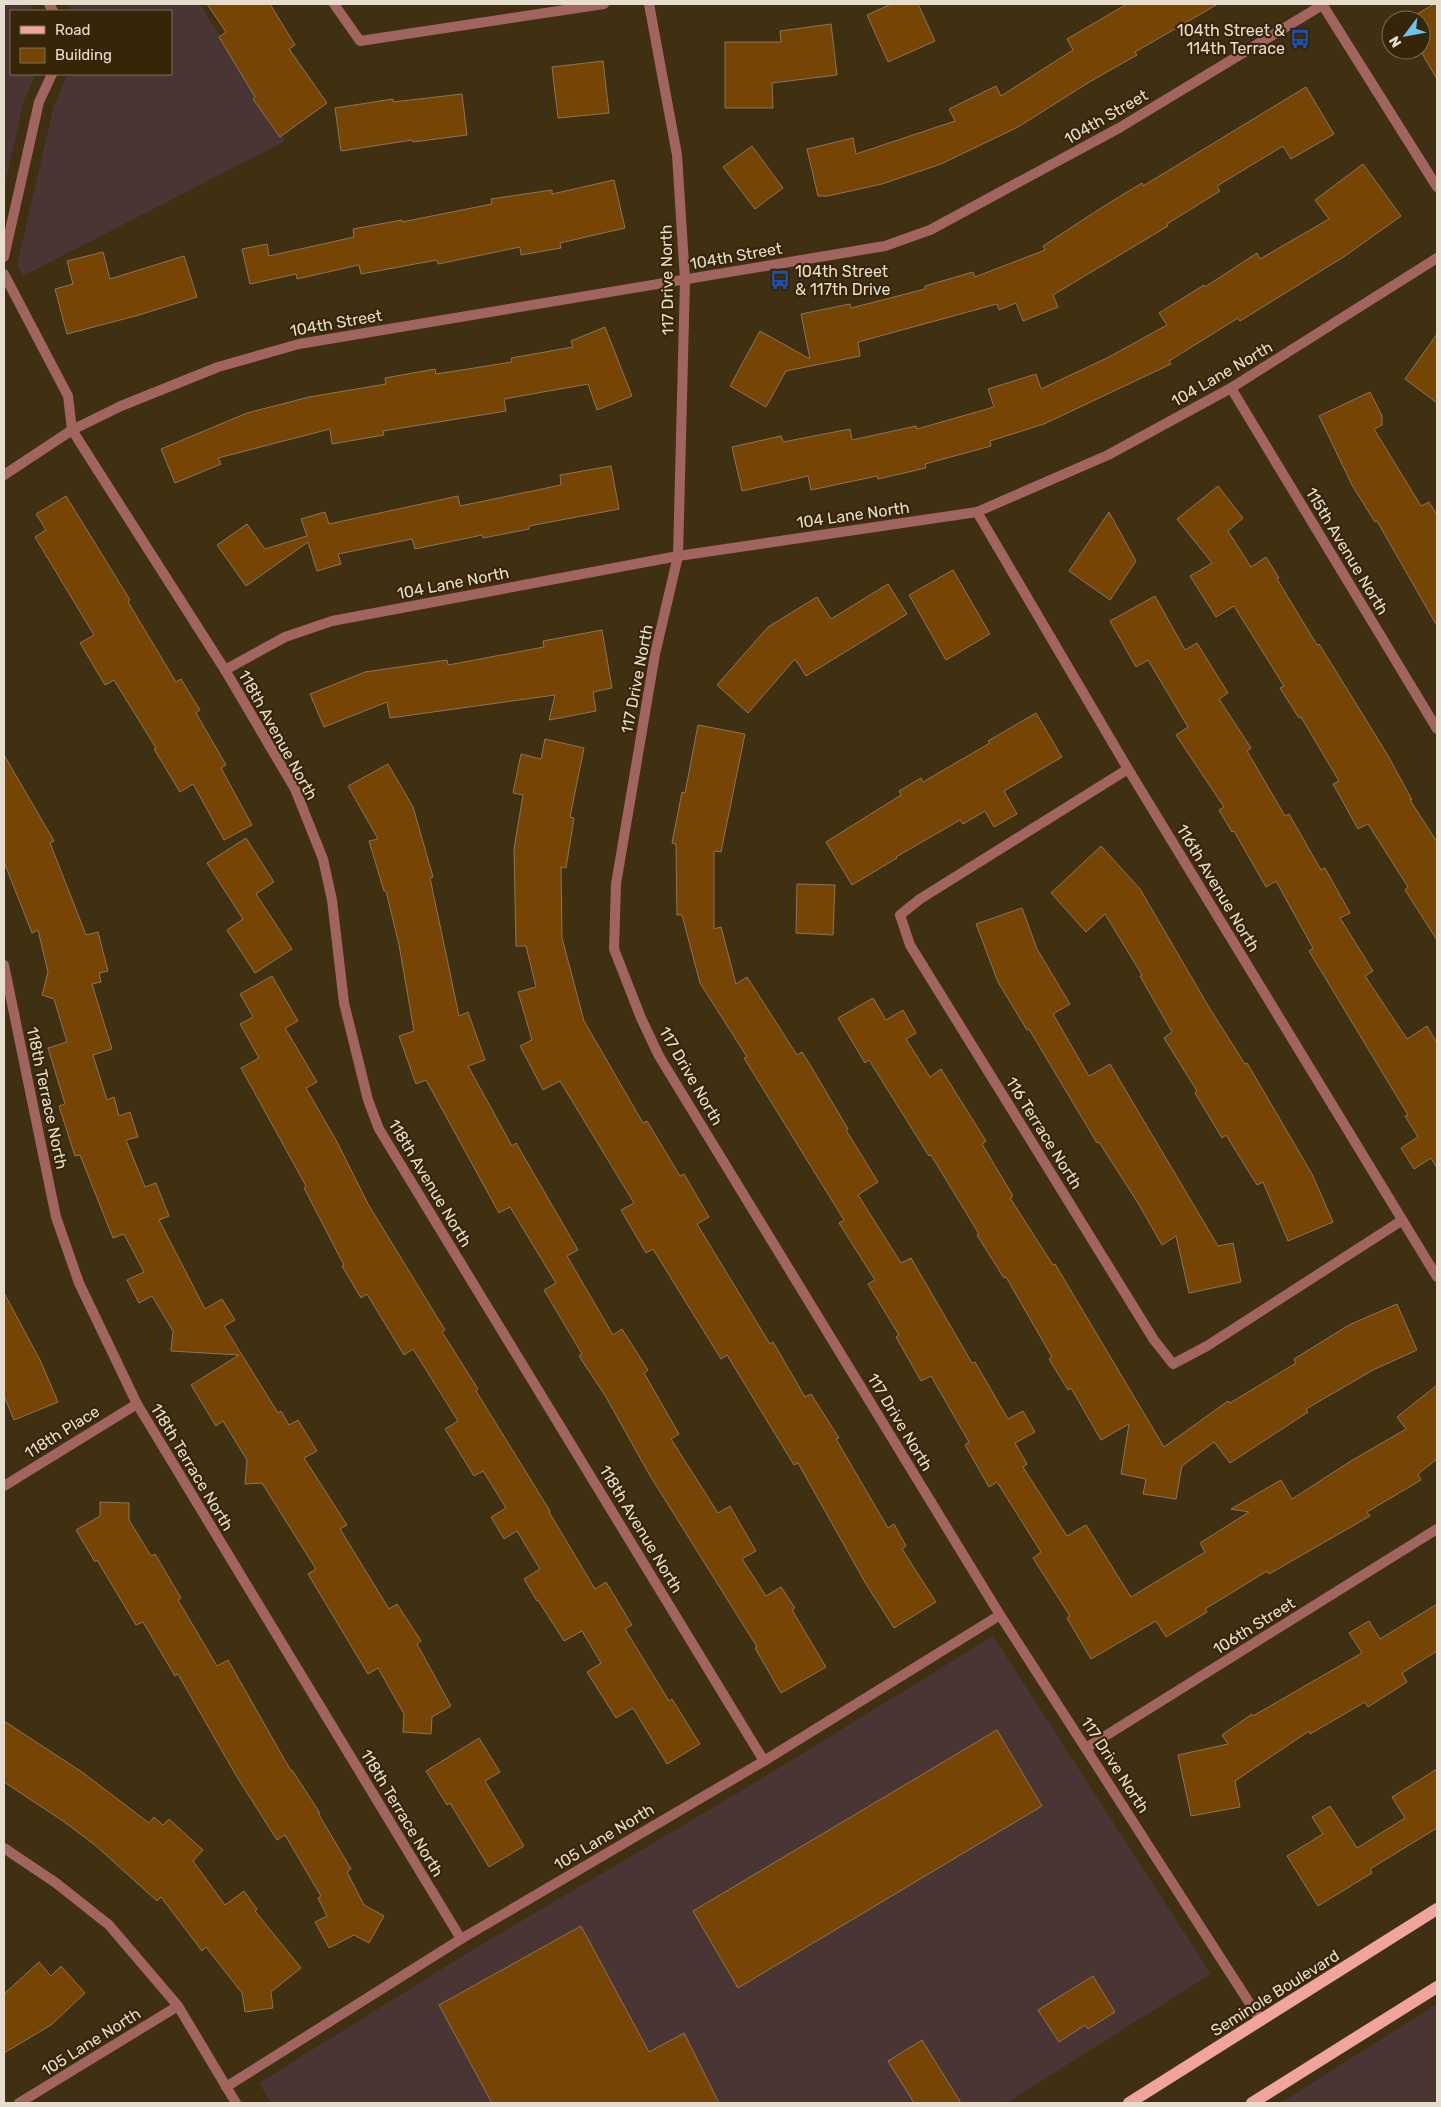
<svg xmlns="http://www.w3.org/2000/svg" width="1441" height="2107" viewBox="0 0 1441 2107" font-family="Rubik,sans-serif">
  <rect width="100%" height="100%" fill="#403012"/>
  <!-- commercial -->
  <g fill="#493534">
    <path d="M 4,4 L 30,4 L 34,11 L 11,11 L 11,74 L 36,74 L 24,100 L 4,188 Z"/>
    <path d="M 67,4 L 200,4 L 285,141 L 23,276 L 17,265 L 54,105 L 68,74 L 171,74 L 171,11 L 71,11 Z"/>
    <path d="M 993,1636 L 1211,1974 L 1006,2103 L 271,2103 L 259,2083 L 469,1952 L 758,1781 Z"/>
    <path d="M 1437,2004 L 1437,2103 L 1280,2103 L 1290,2097 Z"/>
  </g>
  <!-- building -->
  <g fill="#764504" stroke="#8d7359">
    <path d="M 207,4 L 270,4 L 295,45 L 289,49 L 327,103 L 280,137 L 253,99 L 255,97 L 219,37 L 226,32 Z"/>
    <path d="M 891,4 L 918,4 L 935,41 L 888,62 L 867,15 Z"/>
    <path d="M 1127,4 L 1218,4 L 1135,52 L 1137,55 L 1091,81 L 1018,127 L 941,164 L 882,184 L 828,196 L 818,196 L 807,149 L 853,138 L 856,154 L 955,121 L 949,109 L 996,86 L 1001,96 L 1073,50 L 1067,39 Z"/>
    <path d="M 1434,4 L 1437,4 L 1437,79 L 1420,50 L 1421,20 L 1407,20 Z"/>
    <path d="M 831,24 L 837,75 L 772,83 L 773,108 L 725,108 L 725,42 L 781,42 L 780,31 Z"/>
    <path d="M 603,61 L 609,113 L 558,118 L 552,67 Z"/>
    <path d="M 1306,87 L 1334,134 L 1291,159 L 1283,146 L 1217,186 L 1220,191 L 1167,224 L 1168,226 L 1053,295 L 1058,307 L 1023,321 L 1016,303 L 999,310 L 997,304 L 858,342 L 860,356 L 786,371 L 766,407 L 730,386 L 760,331 L 810,359 L 801,314 L 850,304 L 851,308 L 925,289 L 925,286 L 973,272 L 975,277 L 1045,250 L 1043,246 L 1101,208 L 1142,183 L 1143,186 Z"/>
    <path d="M 462,94 L 467,135 L 413,142 L 412,140 L 341,151 L 335,108 L 393,99 L 393,102 Z"/>
    <path d="M 752,146 L 783,188 L 755,209 L 723,167 Z"/>
    <path d="M 1363,164 L 1401,216 L 1345,256 L 1240,321 L 1238,318 L 1169,361 L 1171,364 L 1044,424 L 990,441 L 991,446 L 925,464 L 926,468 L 878,479 L 877,476 L 811,490 L 808,476 L 742,491 L 732,447 L 781,436 L 783,442 L 850,429 L 852,440 L 916,426 L 917,429 L 994,407 L 988,389 L 1036,374 L 1041,389 L 1109,357 L 1167,325 L 1159,313 L 1204,285 L 1205,287 L 1257,253 L 1260,259 L 1329,219 L 1315,200 Z"/>
    <path d="M 614,180 L 625,228 L 560,243 L 561,248 L 521,255 L 520,247 L 438,264 L 437,260 L 361,274 L 359,265 L 297,279 L 296,274 L 250,284 L 242,249 L 267,244 L 269,256 L 354,237 L 353,229 L 402,220 L 402,222 L 492,204 L 491,199 L 552,190 L 552,194 Z"/>
    <path d="M 103,252 L 110,279 L 184,256 L 197,297 L 139,315 L 67,334 L 55,289 L 73,284 L 67,261 Z"/>
    <path d="M 605,327 L 632,396 L 597,410 L 588,384 L 504,399 L 506,411 L 383,431 L 384,435 L 332,444 L 330,429 L 218,458 L 221,464 L 175,483 L 161,449 L 247,413 L 309,397 L 386,384 L 385,378 L 435,369 L 436,374 L 512,362 L 511,358 L 573,347 L 571,341 Z"/>
    <path d="M 1437,334 L 1437,403 L 1405,379 Z"/>
    <path d="M 1370,392 L 1382,416 L 1382,425 L 1374,429 L 1421,506 L 1429,502 L 1437,515 L 1437,626 L 1377,521 L 1375,522 L 1352,485 L 1319,416 Z"/>
    <path d="M 611,466 L 619,509 L 529,526 L 529,529 L 483,538 L 482,535 L 415,549 L 412,539 L 338,554 L 341,564 L 317,571 L 308,542 L 246,586 L 217,545 L 247,524 L 265,549 L 307,536 L 301,519 L 325,512 L 329,524 L 458,496 L 460,506 L 561,485 L 560,475 Z"/>
    <path d="M 1218,486 L 1243,518 L 1228,531 L 1251,567 L 1266,557 L 1279,578 L 1277,579 L 1317,645 L 1319,644 L 1347,689 L 1387,754 L 1412,800 L 1410,800 L 1437,842 L 1437,940 L 1405,890 L 1408,887 L 1368,824 L 1358,829 L 1333,784 L 1339,781 L 1301,717 L 1299,718 L 1280,688 L 1284,686 L 1234,606 L 1216,617 L 1190,576 L 1212,563 L 1177,519 Z"/>
    <path d="M 66,496 L 130,600 L 128,602 L 176,682 L 181,679 L 200,710 L 196,713 L 226,765 L 221,768 L 252,825 L 224,840 L 193,784 L 180,792 L 154,749 L 156,748 L 114,680 L 105,685 L 80,643 L 94,635 L 35,537 L 46,530 L 36,514 Z"/>
    <path d="M 1109,512 L 1136,561 L 1110,600 L 1069,571 Z"/>
    <path d="M 953,570 L 990,634 L 946,660 L 909,595 Z"/>
    <path d="M 888,584 L 907,614 L 806,676 L 795,659 L 748,713 L 717,685 L 768,627 L 817,597 L 831,619 Z"/>
    <path d="M 1155,596 L 1185,650 L 1197,643 L 1228,693 L 1219,699 L 1251,748 L 1247,751 L 1285,816 L 1289,814 L 1321,870 L 1325,868 L 1350,913 L 1340,918 L 1373,971 L 1365,976 L 1407,1039 L 1427,1026 L 1437,1043 L 1437,1168 L 1431,1158 L 1414,1169 L 1401,1148 L 1418,1137 L 1405,1116 L 1408,1115 L 1309,951 L 1313,948 L 1276,881 L 1266,887 L 1234,831 L 1232,832 L 1219,810 L 1224,807 L 1176,735 L 1188,727 L 1148,660 L 1136,667 L 1110,621 Z"/>
    <path d="M 602,630 L 612,688 L 593,692 L 596,711 L 549,720 L 555,695 L 390,718 L 387,702 L 324,727 L 310,694 L 365,672 L 447,660 L 448,665 L 544,647 L 543,641 Z"/>
    <path d="M 1036,713 L 1062,757 L 1004,791 L 1017,814 L 994,827 L 985,811 L 963,824 L 960,820 L 896,857 L 897,858 L 852,885 L 826,842 L 901,795 L 899,791 L 921,778 L 923,782 L 990,743 L 988,741 Z"/>
    <path d="M 698,725 L 745,734 L 721,852 L 714,851 L 714,929 L 721,927 L 736,984 L 747,977 L 797,1055 L 802,1052 L 812,1068 L 848,1129 L 846,1130 L 878,1182 L 858,1195 L 901,1263 L 911,1258 L 972,1363 L 975,1362 L 1008,1419 L 1023,1411 L 1035,1432 L 1015,1443 L 1027,1464 L 1023,1467 L 1067,1536 L 1086,1525 L 1131,1597 L 1205,1552 L 1200,1543 L 1249,1512 L 1231,1509 L 1281,1480 L 1292,1499 L 1351,1461 L 1406,1429 L 1397,1417 L 1437,1385 L 1437,1459 L 1418,1474 L 1421,1480 L 1367,1512 L 1370,1516 L 1349,1528 L 1269,1574 L 1267,1571 L 1205,1609 L 1207,1612 L 1166,1637 L 1156,1621 L 1091,1659 L 1067,1618 L 1070,1616 L 1033,1558 L 1041,1552 L 997,1482 L 989,1487 L 965,1445 L 969,1442 L 931,1376 L 921,1381 L 896,1337 L 899,1335 L 868,1284 L 875,1280 L 839,1223 L 844,1220 L 744,1058 L 747,1057 L 700,983 L 682,915 L 677,915 L 676,844 L 672,843 L 682,792 L 685,793 Z"/>
    <path d="M 545,739 L 584,748 L 570,817 L 574,818 L 566,868 L 561,867 L 562,938 L 584,1021 L 643,1123 L 647,1121 L 680,1176 L 684,1174 L 709,1217 L 697,1224 L 770,1344 L 773,1342 L 805,1397 L 811,1394 L 839,1438 L 836,1439 L 888,1528 L 894,1524 L 906,1546 L 902,1549 L 936,1602 L 894,1628 L 866,1584 L 798,1463 L 794,1465 L 727,1355 L 721,1359 L 653,1249 L 646,1253 L 621,1210 L 634,1203 L 560,1081 L 543,1090 L 520,1046 L 532,1040 L 518,992 L 536,987 L 526,946 L 516,946 L 514,849 L 523,795 L 513,793 L 521,754 L 541,759 Z"/>
    <path d="M 4,755 L 54,841 L 50,843 L 86,935 L 98,932 L 108,971 L 99,973 L 101,982 L 92,984 L 112,1049 L 93,1055 L 107,1100 L 114,1097 L 119,1116 L 130,1112 L 138,1137 L 126,1140 L 145,1187 L 156,1183 L 169,1216 L 159,1220 L 205,1309 L 222,1299 L 235,1320 L 224,1326 L 278,1413 L 281,1411 L 289,1425 L 298,1420 L 317,1451 L 304,1458 L 347,1525 L 340,1529 L 389,1609 L 397,1604 L 421,1641 L 417,1644 L 451,1706 L 432,1717 L 431,1734 L 403,1732 L 404,1714 L 378,1668 L 368,1674 L 308,1574 L 316,1569 L 262,1483 L 245,1484 L 247,1460 L 223,1421 L 216,1426 L 191,1385 L 239,1355 L 171,1351 L 173,1331 L 152,1296 L 139,1303 L 127,1280 L 144,1272 L 124,1234 L 113,1238 L 80,1155 L 75,1156 L 59,1106 L 65,1104 L 48,1048 L 67,1042 L 54,999 L 42,995 L 48,972 L 38,930 L 32,933 L 4,862 Z"/>
    <path d="M 388,764 L 413,807 L 433,877 L 430,878 L 459,1016 L 468,1012 L 485,1060 L 468,1066 L 512,1146 L 516,1143 L 578,1250 L 567,1256 L 613,1335 L 622,1329 L 648,1370 L 644,1373 L 679,1434 L 671,1439 L 718,1513 L 730,1506 L 756,1551 L 742,1559 L 766,1596 L 781,1587 L 795,1608 L 792,1610 L 826,1667 L 781,1693 L 755,1648 L 757,1647 L 649,1474 L 606,1397 L 579,1356 L 582,1354 L 544,1290 L 556,1283 L 510,1207 L 499,1213 L 426,1080 L 416,1084 L 399,1036 L 414,1031 L 399,945 L 386,891 L 384,891 L 369,841 L 378,839 L 348,786 Z"/>
    <path d="M 246,838 L 274,882 L 256,894 L 292,949 L 255,973 L 227,930 L 243,919 L 207,863 Z"/>
    <path d="M 1101,846 L 1140,889 L 1210,1009 L 1245,1064 L 1247,1063 L 1312,1174 L 1333,1222 L 1288,1241 L 1263,1182 L 1257,1185 L 1226,1135 L 1222,1138 L 1195,1093 L 1197,1091 L 1164,1038 L 1172,1032 L 1140,976 L 1142,975 L 1105,914 L 1086,932 L 1051,893 Z"/>
    <path d="M 797,884 L 835,885 L 833,935 L 796,933 Z"/>
    <path d="M 1022,908 L 1037,949 L 1070,1004 L 1053,1014 L 1089,1076 L 1110,1064 L 1218,1246 L 1233,1243 L 1241,1282 L 1189,1293 L 1176,1236 L 1162,1245 L 1138,1203 L 1099,1142 L 1097,1143 L 1029,1029 L 1027,1030 L 998,982 L 976,924 Z"/>
    <path d="M 272,976 L 298,1021 L 285,1028 L 317,1082 L 306,1088 L 337,1142 L 368,1204 L 445,1330 L 442,1332 L 478,1389 L 476,1391 L 550,1511 L 549,1512 L 595,1589 L 606,1582 L 632,1625 L 625,1629 L 669,1701 L 672,1699 L 700,1744 L 667,1764 L 633,1708 L 616,1718 L 587,1672 L 601,1663 L 582,1631 L 564,1641 L 538,1600 L 537,1601 L 524,1579 L 540,1569 L 517,1531 L 504,1539 L 491,1517 L 506,1508 L 483,1471 L 474,1476 L 445,1429 L 458,1421 L 413,1349 L 404,1355 L 367,1294 L 361,1298 L 342,1266 L 344,1265 L 304,1188 L 306,1186 L 241,1068 L 259,1058 L 240,1024 L 253,1017 L 240,994 Z"/>
    <path d="M 873,998 L 886,1020 L 903,1010 L 916,1033 L 906,1039 L 930,1077 L 941,1069 L 986,1141 L 982,1144 L 1013,1196 L 1010,1198 L 1053,1265 L 1055,1264 L 1164,1447 L 1228,1401 L 1230,1403 L 1296,1363 L 1294,1359 L 1349,1325 L 1397,1304 L 1417,1350 L 1373,1370 L 1306,1409 L 1308,1412 L 1230,1463 L 1214,1442 L 1182,1466 L 1176,1499 L 1143,1494 L 1146,1479 L 1121,1474 L 1129,1424 L 1101,1440 L 1071,1388 L 1068,1390 L 1049,1359 L 1052,1357 L 1006,1277 L 1004,1278 L 977,1235 L 979,1234 L 931,1155 L 929,1156 L 869,1060 L 865,1063 L 838,1018 Z"/>
    <path d="M 4,1293 L 40,1360 L 58,1402 L 14,1420 L 4,1396 Z"/>
    <path d="M 100,1502 L 129,1503 L 129,1520 L 151,1556 L 155,1554 L 181,1598 L 178,1600 L 217,1666 L 228,1660 L 291,1771 L 292,1770 L 320,1813 L 318,1813 L 351,1869 L 347,1872 L 364,1905 L 384,1916 L 369,1943 L 354,1935 L 329,1948 L 315,1922 L 327,1916 L 318,1898 L 321,1896 L 285,1835 L 277,1840 L 237,1777 L 178,1674 L 175,1676 L 143,1622 L 136,1625 L 97,1560 L 95,1562 L 76,1530 L 100,1516 Z"/>
    <path d="M 1437,1604 L 1437,1651 L 1402,1673 L 1407,1682 L 1368,1707 L 1365,1702 L 1310,1734 L 1309,1731 L 1235,1781 L 1240,1807 L 1191,1816 L 1178,1755 L 1228,1744 L 1222,1735 L 1252,1714 L 1253,1716 L 1362,1653 L 1349,1633 L 1369,1621 L 1380,1639 Z"/>
    <path d="M 4,1721 L 82,1772 L 149,1823 L 154,1817 L 163,1825 L 169,1819 L 203,1850 L 193,1861 L 225,1905 L 244,1891 L 257,1909 L 255,1911 L 301,1968 L 271,1992 L 273,2008 L 245,2012 L 242,1993 L 206,1947 L 202,1951 L 161,1897 L 157,1901 L 95,1845 L 63,1821 L 4,1782 Z"/>
    <path d="M 997,1730 L 1042,1806 L 738,1988 L 693,1911 Z"/>
    <path d="M 479,1738 L 500,1772 L 485,1781 L 524,1846 L 489,1867 L 450,1803 L 447,1805 L 426,1771 Z"/>
    <path d="M 1437,1769 L 1437,1828 L 1370,1869 L 1372,1873 L 1318,1906 L 1287,1856 L 1323,1834 L 1312,1817 L 1330,1806 L 1357,1848 L 1405,1818 L 1392,1797 Z"/>
    <path d="M 581,1926 L 649,2052 L 684,2033 L 719,2103 L 492,2103 L 439,2005 Z"/>
    <path d="M 39,1962 L 51,1976 L 61,1966 L 85,1993 L 51,2025 L 4,2053 L 4,1994 Z"/>
    <path d="M 1093,1976 L 1115,2012 L 1088,2029 L 1085,2025 L 1059,2042 L 1038,2010 Z"/>
    <path d="M 922,2040 L 961,2103 L 914,2103 L 888,2061 Z"/>
  </g>
  <g fill="none" stroke-linecap="round" stroke-linejoin="round">
    <!-- minor -->
    <g stroke="#a2645f" stroke-width="10">
      <path d="M 49,4 L 53,11"/>
      <path d="M 334,4 L 360,41 L 604,4"/>
      <path d="M 649,4 L 677,155 L 685,280 L 678,556 L 655,654 L 616,884 L 614,949 L 641,1018 L 659,1056 L 1000,1615 L 1261,2021"/>
      <path d="M 1322,4 L 1437,187"/>
      <path d="M 4,257 L 39,102 L 52,74"/>
      <path d="M 4,274 L 68,396 L 72,430 L 225,670 L 295,789 L 323,859 L 332,900 L 344,1003 L 368,1100 L 379,1129 L 764,1761"/>
      <path d="M 1231,388 L 1437,729"/>
      <path d="M 4,475 L 72,430 L 121,406 L 218,367 L 299,344 L 885,246 L 930,230 L 1119,128 L 1324,4"/>
      <path d="M 977,512 L 1128,769 L 1437,1277"/>
      <path d="M 225,670 L 285,637 L 332,621 L 678,556 L 977,512 L 1108,455 L 1231,388 L 1437,258"/>
      <path d="M 1128,769 L 920,899 L 900,915 L 910,945 L 1154,1340 L 1173,1364 L 1207,1346 L 1401,1221"/>
      <path d="M 4,965 L 56,1217 L 79,1283 L 137,1404 L 461,1939"/>
      <path d="M 4,1486 L 137,1404"/>
      <path d="M 1086,1748 L 1437,1529"/>
      <path d="M 4,1848 L 56,1883 L 109,1925 L 178,2006 L 236,2103"/>
      <path d="M 226,2087 L 461,1939 L 764,1761 L 1000,1615"/>
      <path d="M 19,2103 L 178,2006"/>
    </g>
    <!-- primary -->
    <g stroke="#f0a49d" stroke-width="12">
      <path d="M 1129,2103 L 1437,1909"/>
      <path d="M 1252,2103 L 1437,1987"/>
    </g>
  </g>
  <!-- icons -->
  <defs>
    <symbol id="bus-bare" viewBox="-9 -9 18 18"><path d="M-5-6H5V4H4V6H2V4H-2V6H-4V4H-5ZM-3.5-4V0h7V-4ZM-3.5 1.2v1.5H-2V1.2ZM2 1.2v1.5H3.5V1.2Z" fill="#1a4fb4" stroke="#362607" stroke-width="2.5" paint-order="stroke"/></symbol>
  </defs>
  <g fill-rule="evenodd">
    <use href="#bus-bare" x="1286" y="25" width="28" height="28"/>
    <use href="#bus-bare" x="766" y="266" width="28" height="28"/>
  </g>
  <g text-anchor="middle" dominant-baseline="central" stroke-width="4.5" stroke-linejoin="round" paint-order="stroke">
    <!-- poi labels -->
    <g font-size="16" fill="#e7ddcc" stroke="#362607" text-anchor="end">
      <text x="1285" y="30">104th Street &amp;<tspan x="1285" dy="18">114th Terrace</tspan></text>
      <text x="795" y="271" text-anchor="start">104th Street<tspan x="795" dy="18">&amp; 117th Drive</tspan></text>
    </g>
    <!-- street labels -->
    <g font-size="16" fill="#e7ddcc" stroke="#362607">
      <text transform="translate(1106 117) rotate(-30)">104th Street</text>
      <text transform="translate(736 256) rotate(-10)">104th Street</text>
      <text transform="translate(667 280) rotate(-91)">117 Drive North</text>
      <text transform="translate(336 323) rotate(-10)">104th Street</text>
      <text transform="translate(1222 374) rotate(-30)">104 Lane North</text>
      <text transform="translate(853 515) rotate(-8)">104 Lane North</text>
      <text transform="translate(1347 551) rotate(59)">115th Avenue North</text>
      <text transform="translate(453 583) rotate(-11)">104 Lane North</text>
      <text transform="translate(637 679) rotate(-79)">117 Drive North</text>
      <text transform="translate(278 735) rotate(61)">118th Avenue North</text>
      <text transform="translate(1218 888) rotate(59)">116th Avenue North</text>
      <text transform="translate(691 1076) rotate(60)">117 Drive North</text>
      <text transform="translate(47 1098) rotate(78)">118th Terrace North</text>
      <text transform="translate(1044 1133) rotate(58)">116 Terrace North</text>
      <text transform="translate(430 1183) rotate(59)">118th Avenue North</text>
      <text transform="translate(900 1422) rotate(59)">117 Drive North</text>
      <text transform="translate(62 1432) rotate(-32)">118th Place</text>
      <text transform="translate(192 1467) rotate(59)">118th Terrace North</text>
      <text transform="translate(641 1529) rotate(59)">118th Avenue North</text>
      <text transform="translate(1254 1626) rotate(-32)">106th Street</text>
      <text transform="translate(1115 1765) rotate(57)">117 Drive North</text>
      <text transform="translate(402 1813) rotate(59)">118th Terrace North</text>
      <text transform="translate(604 1837) rotate(-31)">105 Lane North</text>
      <text transform="translate(1275 1993) rotate(-32)">Seminole Boulevard</text>
      <text transform="translate(91 2042) rotate(-32)">105 Lane North</text>
    </g>
  </g>
  <!-- border -->
  <rect width="1441" height="2107" fill="none" stroke="#e7ddcc" stroke-width="10"/>
  <!-- legend -->
  <rect x="10" y="10" width="162" height="65" fill="#362607" stroke="#7d6f56"/>
  <rect x="20" y="26" width="25" height="8" fill="#f0a49d" stroke="#7d6f56"/>
  <text x="55" y="35" font-size="15" fill="#e7ddcc">Road</text>
  <rect x="20" y="48" width="25" height="15" fill="#764504" stroke="#7d6f56"/>
  <text x="55" y="60" font-size="15" fill="#e7ddcc">Building</text>
  <!-- north arrow -->
  <g transform="translate(1406 35) rotate(238)"><circle r="24" fill="#362607" stroke="#7d6f56"/>
  <path d="M0-4L9 19L0 12L-9 19Z" fill="#6bc3f2"/>
  <text y="-8" font-size="14" font-weight="bold" text-anchor="middle" fill="#e7ddcc">N</text>
  </g>
</svg>
